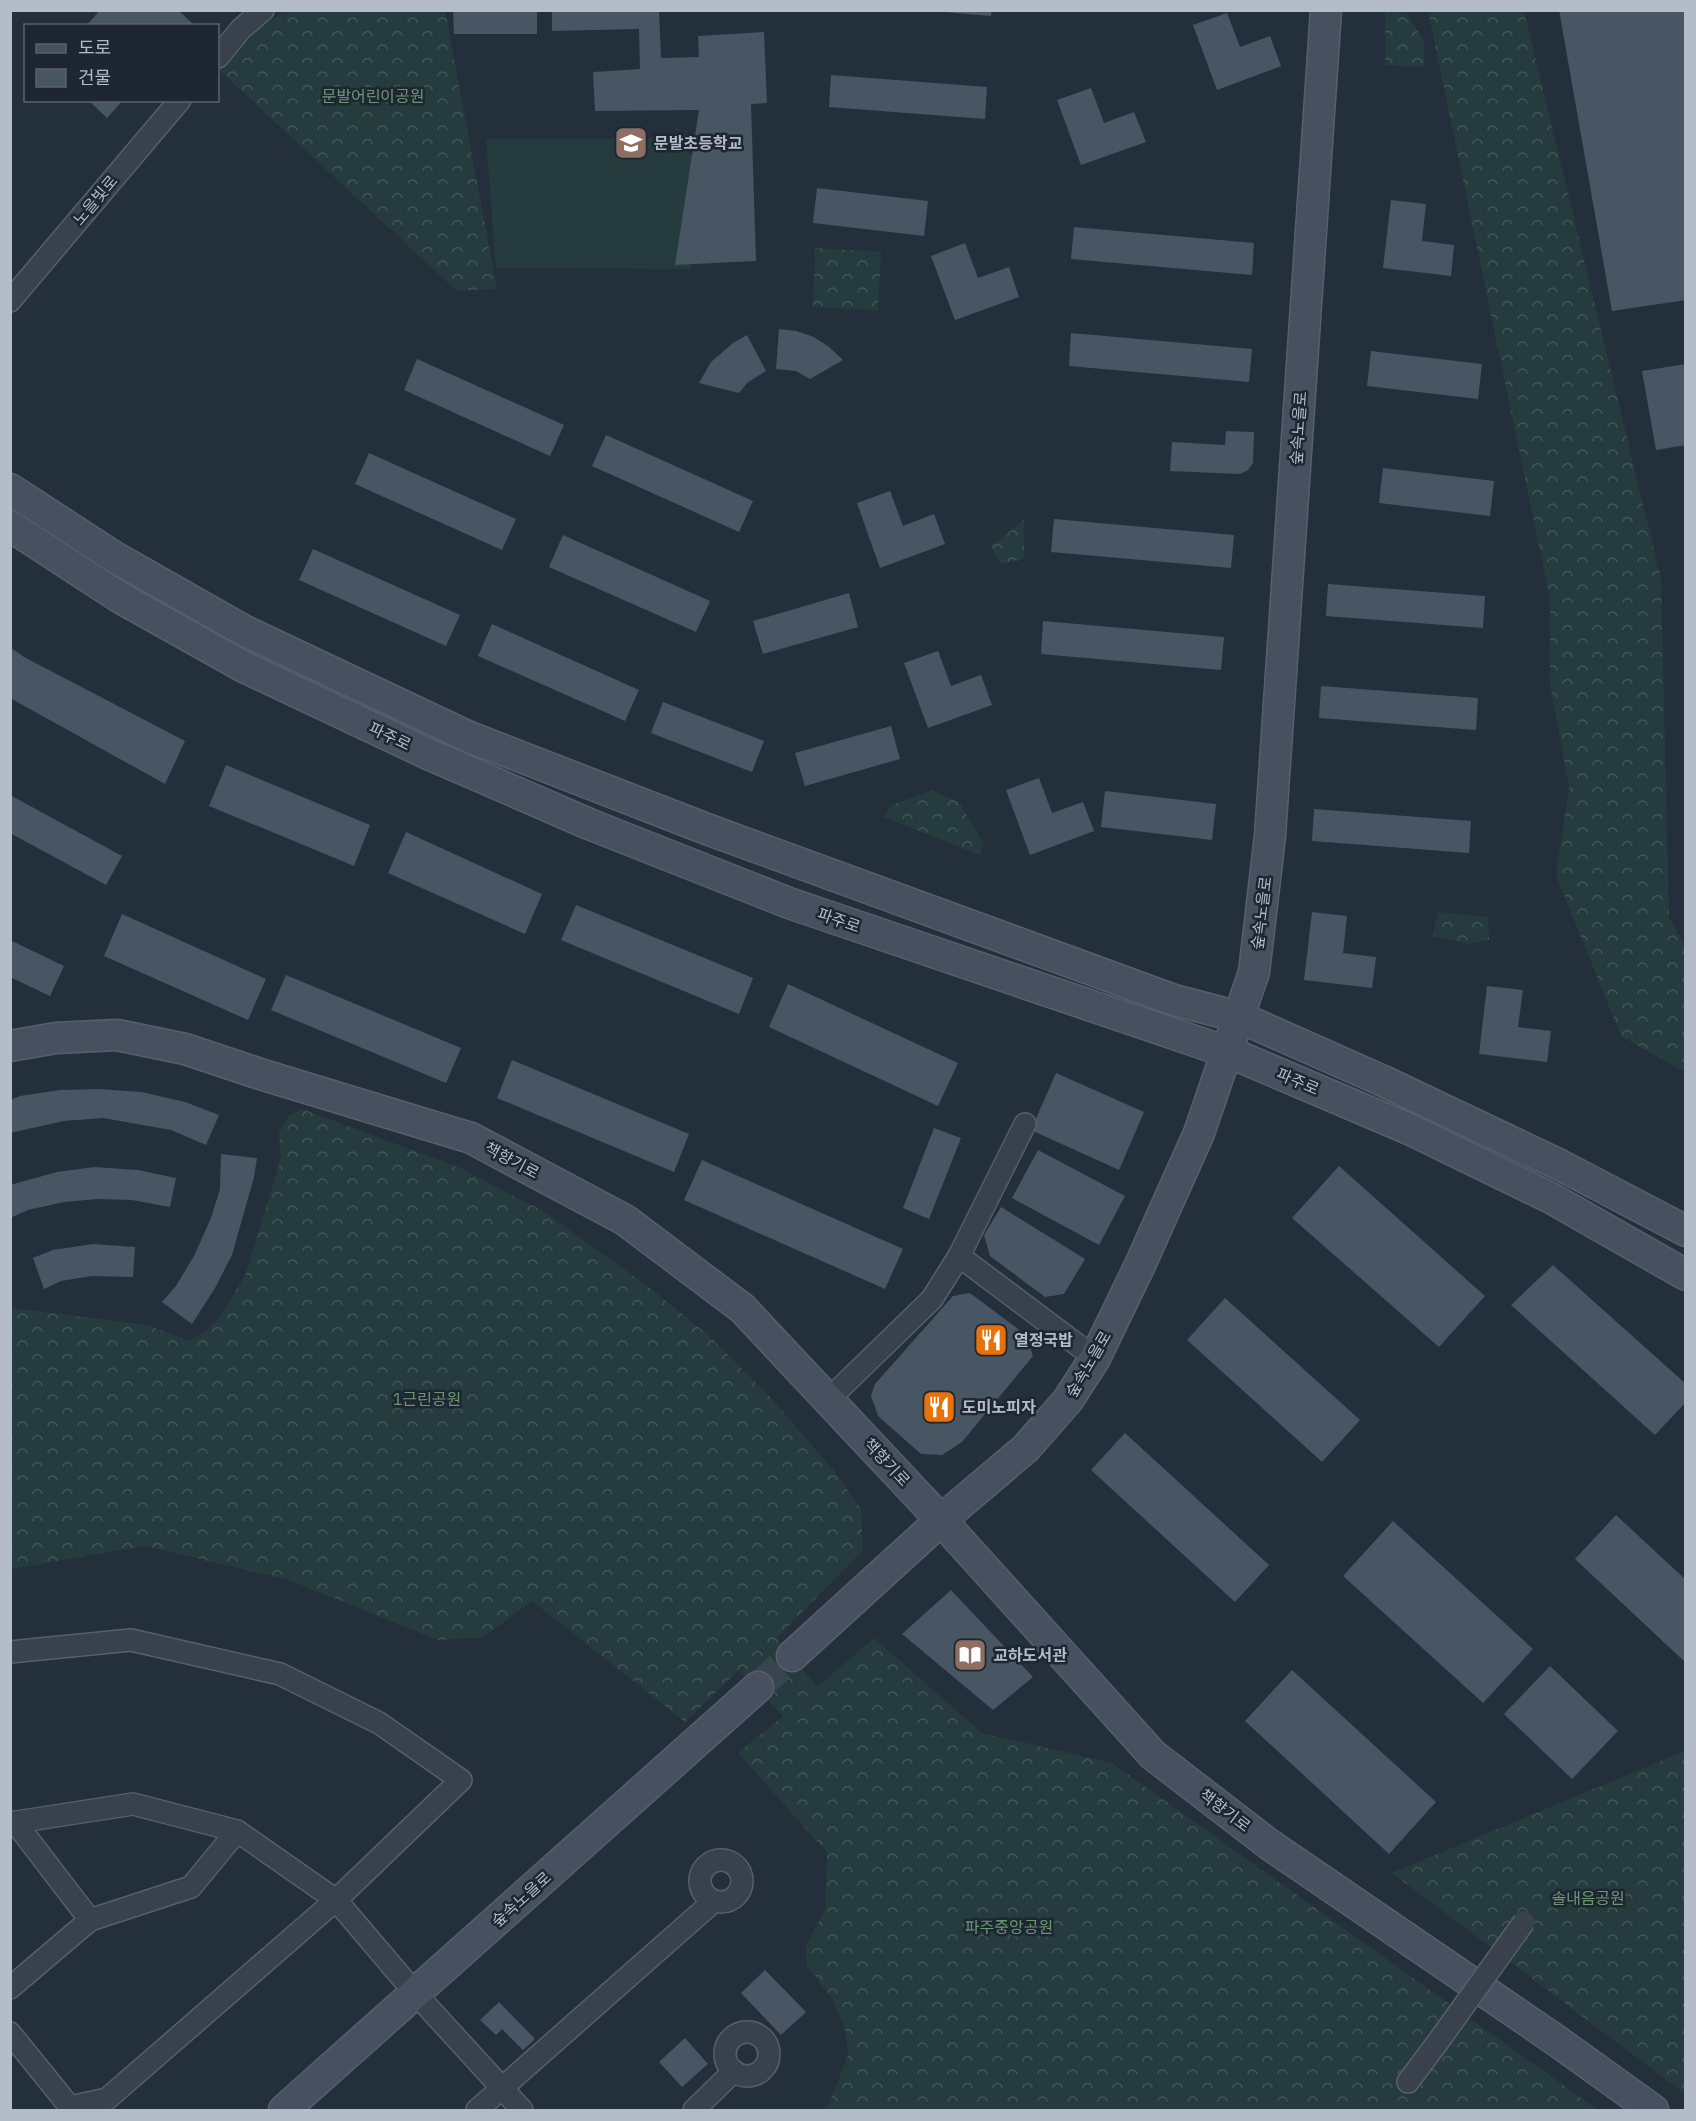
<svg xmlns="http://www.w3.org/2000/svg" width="1696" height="2121" viewBox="0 0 1696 2121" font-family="'IBM Plex Sans','Noto Sans KR',sans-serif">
  <defs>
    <pattern id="forest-crowns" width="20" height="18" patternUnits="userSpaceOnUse" patternTransform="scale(1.5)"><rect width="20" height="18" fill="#263b3d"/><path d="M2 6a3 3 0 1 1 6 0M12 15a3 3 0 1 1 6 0" fill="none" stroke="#435558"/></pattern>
  </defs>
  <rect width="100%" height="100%" fill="#242f3c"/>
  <!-- forest -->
  <g fill="url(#forest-crowns)">
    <path d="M 285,11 L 445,11 L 497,289 L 457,291 L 219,70 L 266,23 Z"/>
    <path d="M 1385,11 L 1405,11 L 1424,41 L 1424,67 L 1385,65 Z"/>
    <path d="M 1428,11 L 1524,11 L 1661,579 L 1669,918 L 1685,946 L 1685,1072 L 1621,1036 L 1556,875 L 1569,787 L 1550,684 L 1550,599 Z"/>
    <path d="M 815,248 L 881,252 L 878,310 L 813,307 Z"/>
    <path d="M 1024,520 L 1024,559 L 1001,564 L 991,546 Z"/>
    <path d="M 932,791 L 959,802 L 983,843 L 980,855 L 884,817 L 891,805 Z"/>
    <path d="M 1438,912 L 1488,917 L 1489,940 L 1468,944 L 1433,936 Z"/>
    <path d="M 302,1109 L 458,1167 L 543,1211 L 650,1288 L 707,1334 L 771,1398 L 835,1472 L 861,1509 L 863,1550 L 777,1638 L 817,1687 L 874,1638 L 982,1733 L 1112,1763 L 1598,2110 L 823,2110 L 829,2104 L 848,2055 L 845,2029 L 832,1998 L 807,1966 L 806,1945 L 825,1910 L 827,1852 L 738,1753 L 783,1716 L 739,1670 L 685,1722 L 532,1601 L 484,1637 L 438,1640 L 289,1580 L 145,1546 L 11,1569 L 11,1308 L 147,1325 L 189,1341 L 206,1331 L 220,1316 L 245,1276 L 281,1158 L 279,1131 L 288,1117 Z"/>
    <path d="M 1685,1751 L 1685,2094 L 1392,1873 Z"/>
  </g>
  <!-- garden -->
  <path fill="#263b3d" d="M 486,139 L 671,139 L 692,155 L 691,269 L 496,268 Z"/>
  <!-- building -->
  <g fill="#485563">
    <path d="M 100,10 L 178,10 L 193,24 L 86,26 Z"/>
    <path d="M 453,10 L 537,10 L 537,34 L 454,34 Z"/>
    <path d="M 552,10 L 659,10 L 661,58 L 699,57 L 698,36 L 764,32 L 767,103 L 751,104 L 756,261 L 675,265 L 699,110 L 595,111 L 593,72 L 640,69 L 639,29 L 552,31 Z"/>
    <path d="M 944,10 L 992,10 L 991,16 L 944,12 Z"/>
    <path d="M 1559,10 L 1686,10 L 1686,300 L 1612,311 Z"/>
    <path d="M 1227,13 L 1240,47 L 1270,36 L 1281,66 L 1217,90 L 1193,25 Z"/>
    <path d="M 831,75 L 987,87 L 985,119 L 829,107 Z"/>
    <path d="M 1091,88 L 1104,123 L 1134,112 L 1146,142 L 1081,165 L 1057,100 Z"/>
    <path d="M 88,100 L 123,100 L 107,118 Z"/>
    <path d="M 817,188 L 928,201 L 924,236 L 813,223 Z"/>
    <path d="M 1391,200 L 1426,204 L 1422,241 L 1454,245 L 1451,276 L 1383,268 Z"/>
    <path d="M 1074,227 L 1254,243 L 1252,275 L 1071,259 Z"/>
    <path d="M 965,243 L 978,278 L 1009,267 L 1019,297 L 955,320 L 931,256 Z"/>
    <path d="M 779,329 L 796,331 L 814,337 L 829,347 L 843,360 L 810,379 L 796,371 L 776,369 Z"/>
    <path d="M 1071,333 L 1252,349 L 1249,382 L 1069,366 Z"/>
    <path d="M 747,335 L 766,371 L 747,383 L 739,393 L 699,383 L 711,362 L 733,343 Z"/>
    <path d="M 1371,351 L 1482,364 L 1478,399 L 1367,386 Z"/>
    <path d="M 417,359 L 564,425 L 550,456 L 404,390 Z"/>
    <path d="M 1686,364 L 1686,445 L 1656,450 L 1642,371 Z"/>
    <path d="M 1226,431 L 1254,432 L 1253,463 L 1248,470 L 1240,474 L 1170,471 L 1172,442 L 1225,445 Z"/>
    <path d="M 606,435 L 753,501 L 739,532 L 592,466 Z"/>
    <path d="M 369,453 L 516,519 L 502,550 L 355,484 Z"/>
    <path d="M 1383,468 L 1494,481 L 1490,516 L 1379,503 Z"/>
    <path d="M 890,491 L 903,526 L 934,514 L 945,544 L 880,568 L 857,503 Z"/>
    <path d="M 1054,519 L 1234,535 L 1231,568 L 1051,552 Z"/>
    <path d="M 563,535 L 710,601 L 696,632 L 549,567 Z"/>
    <path d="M 313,549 L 460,615 L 446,646 L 299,580 Z"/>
    <path d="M 1328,584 L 1485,596 L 1483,628 L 1326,616 Z"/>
    <path d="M 849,593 L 858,627 L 763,654 L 753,621 Z"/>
    <path d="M 1043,621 L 1224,637 L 1221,670 L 1041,654 Z"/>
    <path d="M 492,624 L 639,690 L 625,721 L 478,656 Z"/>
    <path d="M 10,647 L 24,657 L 185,741 L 165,784 L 10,698 Z"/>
    <path d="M 938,651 L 951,686 L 981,675 L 992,705 L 928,728 L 904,663 Z"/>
    <path d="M 1321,686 L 1478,698 L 1476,730 L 1319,718 Z"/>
    <path d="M 663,702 L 764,741 L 752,772 L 651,733 Z"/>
    <path d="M 891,726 L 900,759 L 805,786 L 795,753 Z"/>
    <path d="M 226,765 L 370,825 L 354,866 L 209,806 Z"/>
    <path d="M 1039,778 L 1052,813 L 1083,802 L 1094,831 L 1030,855 L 1006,790 Z"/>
    <path d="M 1105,791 L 1216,804 L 1212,840 L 1101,827 Z"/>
    <path d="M 10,795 L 122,856 L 106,885 L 10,833 Z"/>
    <path d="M 1314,809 L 1471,821 L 1469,853 L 1312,841 Z"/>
    <path d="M 406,832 L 542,894 L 525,934 L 388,873 Z"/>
    <path d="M 576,905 L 753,978 L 739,1014 L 561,940 Z"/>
    <path d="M 1312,912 L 1347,916 L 1343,953 L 1376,957 L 1372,988 L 1304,980 Z"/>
    <path d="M 122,914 L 266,979 L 248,1020 L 104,956 Z"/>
    <path d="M 10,940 L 64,966 L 50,996 L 10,977 Z"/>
    <path d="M 286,975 L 461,1048 L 446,1083 L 271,1010 Z"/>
    <path d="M 788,984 L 958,1063 L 938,1106 L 769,1027 Z"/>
    <path d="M 1487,986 L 1523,990 L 1518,1027 L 1551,1031 L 1547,1062 L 1479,1054 Z"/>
    <path d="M 512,1060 L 689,1134 L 674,1172 L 497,1098 Z"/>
    <path d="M 1056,1073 L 1144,1112 L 1119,1170 L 1031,1130 Z"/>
    <path d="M 98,1089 L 142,1092 L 185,1102 L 219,1115 L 206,1145 L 171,1130 L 103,1118 L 64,1121 L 10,1133 L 10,1100 L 20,1096 L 60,1090 Z"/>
    <path d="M 934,1128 L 961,1138 L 929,1219 L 903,1208 Z"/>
    <path d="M 1038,1150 L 1125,1196 L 1099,1245 L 1012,1198 Z"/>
    <path d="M 221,1154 L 257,1158 L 254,1177 L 232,1255 L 215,1288 L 192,1324 L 162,1302 L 176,1286 L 194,1256 L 211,1218 L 220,1189 Z"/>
    <path d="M 702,1160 L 903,1249 L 885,1289 L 684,1200 Z"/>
    <path d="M 1339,1166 L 1485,1296 L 1439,1347 L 1292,1218 Z"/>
    <path d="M 94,1167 L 138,1170 L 176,1178 L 170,1207 L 132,1200 L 97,1199 L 64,1202 L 28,1210 L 10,1218 L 10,1185 L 57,1172 Z"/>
    <path d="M 1001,1207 L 1085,1259 L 1064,1294 L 1045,1297 L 990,1256 L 984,1235 Z"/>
    <path d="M 93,1244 L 135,1247 L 133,1277 L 92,1276 L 61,1281 L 44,1289 L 33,1258 L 53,1250 Z"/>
    <path d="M 1553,1265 L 1686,1384 L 1686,1402 L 1655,1435 L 1511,1305 Z"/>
    <path d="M 970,1293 L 1026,1335 L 1033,1356 L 962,1442 L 942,1455 L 921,1454 L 878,1416 L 871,1396 L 875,1384 L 953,1296 Z"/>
    <path d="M 1225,1298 L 1360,1420 L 1322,1462 L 1187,1340 Z"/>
    <path d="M 1125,1433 L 1269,1565 L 1235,1602 L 1091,1470 Z"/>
    <path d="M 1616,1515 L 1686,1580 L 1686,1663 L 1575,1559 Z"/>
    <path d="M 1393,1521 L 1533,1649 L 1483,1703 L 1343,1576 Z"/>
    <path d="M 951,1590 L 1033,1677 L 993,1710 L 902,1634 Z"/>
    <path d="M 1550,1666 L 1618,1731 L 1572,1779 L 1504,1714 Z"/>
    <path d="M 1292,1670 L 1436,1802 L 1389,1854 L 1245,1721 Z"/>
    <path d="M 765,1970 L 806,2012 L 781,2035 L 741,1993 Z"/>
    <path d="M 499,2002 L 535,2039 L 523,2050 L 502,2029 L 496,2035 L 480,2020 Z"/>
    <path d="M 685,2038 L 708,2064 L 682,2087 L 659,2062 Z"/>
  </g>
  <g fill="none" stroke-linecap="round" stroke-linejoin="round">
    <!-- secondary-tunnel -->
    <path stroke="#394451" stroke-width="30" stroke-dasharray="30 15" stroke-linecap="butt" d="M 758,1687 L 792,1656"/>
    <defs>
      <g id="street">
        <path d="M 218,57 L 241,29 L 263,10"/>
        <path d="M 10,301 L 180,100"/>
        <path d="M 959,1256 L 1095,1358"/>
        <path d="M 828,1400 L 932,1299 L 959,1256 L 1025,1124"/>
        <path d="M 10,1652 L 131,1640 L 280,1674 L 379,1723 L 461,1780 L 336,1900 L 107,2099 L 70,2107 L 10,2033"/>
        <path d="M 15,1822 L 90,1920"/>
        <path d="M 10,1823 L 133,1804 L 237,1831 L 336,1900 L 415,1993 L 522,2110"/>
        <circle cx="721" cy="1881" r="21"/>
        <path d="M 10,1988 L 90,1920 L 191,1887 L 237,1831"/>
        <circle cx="747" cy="2054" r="22"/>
        <path d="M 1408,2082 L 1440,2039"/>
        <path d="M 477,2110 L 714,1901"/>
        <path d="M 694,2110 L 734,2071"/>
      </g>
      <g id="secondary">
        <path d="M 10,489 L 113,556 L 245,631 L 467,736 L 704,828 L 1174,1000 L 1239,1017 L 1381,1080 L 1560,1165 L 1686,1231"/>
        <path d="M 10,526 L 119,597 L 244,667 L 426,753 L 589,824 L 789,903 L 1233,1054 L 1409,1129 L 1551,1198 L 1686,1275"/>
        <path d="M 10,1046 L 56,1038 L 117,1035 L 185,1049 L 260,1074 L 471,1138 L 625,1220 L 742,1308 L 941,1520 L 1153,1755 L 1270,1845 L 1557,2041 L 1653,2110"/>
        <path d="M 792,1656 L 941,1520 L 1026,1448 L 1068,1400 L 1095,1358 L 1140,1265 L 1199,1133 L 1254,972 L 1270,836 L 1326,10"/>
        <path d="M 284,2110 L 758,1687"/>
      </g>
    </defs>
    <!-- street casing -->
    <use href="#street" stroke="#565f6a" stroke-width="24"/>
    <!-- secondary casing -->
    <use href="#secondary" stroke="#565f6a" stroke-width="33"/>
    <!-- street -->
    <use href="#street" stroke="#38414c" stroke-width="21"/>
    <!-- secondary -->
    <use href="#secondary" stroke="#46505f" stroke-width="30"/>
    <defs>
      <path id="street-bridge" d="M 1440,2039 L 1524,1922"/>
    </defs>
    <!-- street-bridge casing -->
    <use href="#street-bridge" stroke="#565f6a" stroke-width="24" stroke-linecap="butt"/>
    <!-- street-bridge -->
    <use href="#street-bridge" stroke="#38414c" stroke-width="21"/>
  </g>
  <!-- icons -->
  <defs>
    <symbol id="school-square" viewBox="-11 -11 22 22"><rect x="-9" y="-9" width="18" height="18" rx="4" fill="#8d6e63" stroke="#1d2631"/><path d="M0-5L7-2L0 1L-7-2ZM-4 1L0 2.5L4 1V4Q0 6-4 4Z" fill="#fff"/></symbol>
    <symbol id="restaurant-square" viewBox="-11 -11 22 22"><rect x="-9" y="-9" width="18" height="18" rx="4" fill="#e8710a" stroke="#1d2631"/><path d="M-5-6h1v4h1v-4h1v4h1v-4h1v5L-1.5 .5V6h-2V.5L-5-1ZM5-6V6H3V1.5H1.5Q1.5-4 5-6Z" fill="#fff"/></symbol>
    <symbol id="library-square" viewBox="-11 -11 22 22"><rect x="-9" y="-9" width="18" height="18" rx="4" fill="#8d6e63" stroke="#1d2631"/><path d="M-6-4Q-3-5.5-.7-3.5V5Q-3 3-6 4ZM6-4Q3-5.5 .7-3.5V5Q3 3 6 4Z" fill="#fff"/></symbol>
  </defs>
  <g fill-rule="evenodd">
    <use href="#school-square" x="612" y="124" width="38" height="38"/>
    <use href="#restaurant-square" x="972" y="1321" width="38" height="38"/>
    <use href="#restaurant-square" x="920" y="1388" width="38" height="38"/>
    <use href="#library-square" x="951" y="1636" width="38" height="38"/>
  </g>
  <g text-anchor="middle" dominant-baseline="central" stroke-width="5" stroke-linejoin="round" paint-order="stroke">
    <!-- park labels -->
    <g font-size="16" fill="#6b9873" stroke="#1d2631">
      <text x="373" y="96">문발어린이공원</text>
      <text x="427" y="1399">1근린공원</text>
      <text x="1588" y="1898">솔내음공원</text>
      <text x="1009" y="1927">파주중앙공원</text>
    </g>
    <!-- poi labels -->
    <g font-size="16" font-weight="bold" fill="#b3bcc8" stroke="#1d2631" text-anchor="start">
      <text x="654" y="143">문발초등학교</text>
      <text x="1014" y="1340">열정국밥</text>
      <text x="962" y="1407">도미노피자</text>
      <text x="993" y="1655">교하도서관</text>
    </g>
    <!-- street labels -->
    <g font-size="16" fill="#b3bcc8" stroke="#1d2631">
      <text transform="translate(95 200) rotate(-50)">노을빛로</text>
      <text transform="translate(1298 428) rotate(-86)">숲속노을로</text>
      <text transform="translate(390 736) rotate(25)">파주로</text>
      <text transform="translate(1261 913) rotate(-83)">숲속노을로</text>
      <text transform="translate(839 920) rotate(19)">파주로</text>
      <text transform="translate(1298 1081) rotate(23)">파주로</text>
      <text transform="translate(512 1160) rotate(28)">책향기로</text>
      <text transform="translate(1088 1364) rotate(-60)">숲속노을로</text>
      <text transform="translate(887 1462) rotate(47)">책향기로</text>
      <text transform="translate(1225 1810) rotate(37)">책향기로</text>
      <text transform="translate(521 1899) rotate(-42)">숲속노을로</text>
    </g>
  </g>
  <!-- border -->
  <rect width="1696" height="2121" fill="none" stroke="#b3bcc8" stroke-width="24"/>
  <!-- legend -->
  <rect x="24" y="24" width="195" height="78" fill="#1d2631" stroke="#59626d" stroke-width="1.5"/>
  <rect x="36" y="44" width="30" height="9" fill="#46505f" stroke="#59626d" stroke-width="1.5"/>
  <text x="78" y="54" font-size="18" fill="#b3bcc8">도로</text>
  <rect x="36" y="69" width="30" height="18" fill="#485563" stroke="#59626d" stroke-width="1.5"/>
  <text x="78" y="84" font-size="18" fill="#b3bcc8">건물</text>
</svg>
